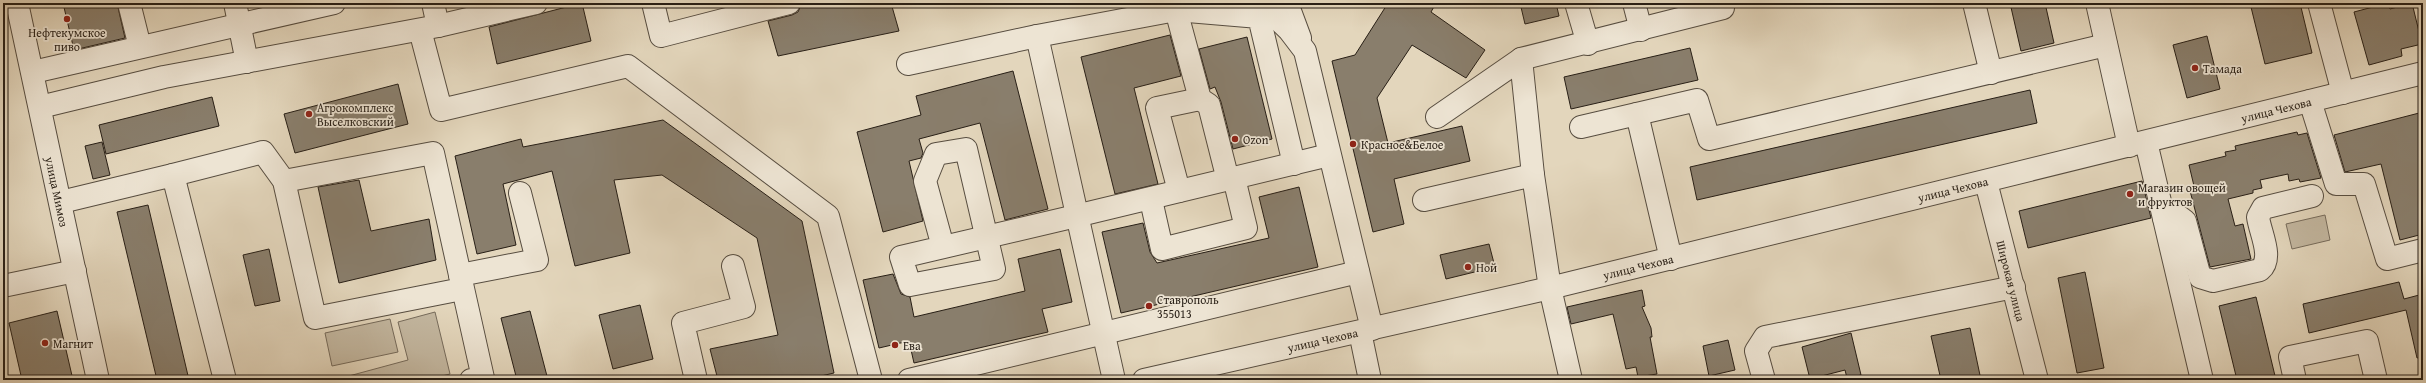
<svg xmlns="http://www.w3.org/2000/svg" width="2426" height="383" viewBox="0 0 2426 383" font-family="'Gentium Book Plus',serif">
  <rect width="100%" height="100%" fill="#e3d6bc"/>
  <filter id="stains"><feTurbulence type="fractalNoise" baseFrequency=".005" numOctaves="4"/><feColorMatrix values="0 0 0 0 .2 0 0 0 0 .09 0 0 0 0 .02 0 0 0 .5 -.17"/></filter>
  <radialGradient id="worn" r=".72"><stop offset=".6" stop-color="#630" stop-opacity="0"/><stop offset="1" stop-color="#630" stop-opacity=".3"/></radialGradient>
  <!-- green -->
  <g fill="#c3b7a0" stroke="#766b5b">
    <path d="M 2325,215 L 2330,240 L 2292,249 L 2286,224 Z"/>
    <path d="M 435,312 L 450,374 L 426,380 L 334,380 L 408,360 L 398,322 Z"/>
    <path d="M 390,319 L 398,352 L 332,366 L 325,333 Z"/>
  </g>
  <!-- building -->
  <g fill="#897e6c" stroke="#281f16">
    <path d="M 63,3 L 117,3 L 125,38 L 74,50 Z"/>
    <path d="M 582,3 L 591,41 L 497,64 L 489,27 Z"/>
    <path d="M 811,3 L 891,3 L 899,31 L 778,56 L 768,21 L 792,15 L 798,12 L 801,5 Z"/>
    <path d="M 1388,3 L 1436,3 L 1431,12 L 1485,50 L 1466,78 L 1412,45 L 1377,98 L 1388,143 L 1462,126 L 1470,161 L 1394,179 L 1404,224 L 1373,232 L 1332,61 L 1355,55 Z"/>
    <path d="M 1520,3 L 1556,3 L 1559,16 L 1525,24 Z"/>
    <path d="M 2010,3 L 2045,3 L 2054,43 L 2021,51 Z"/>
    <path d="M 2250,3 L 2300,3 L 2312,53 L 2265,64 Z"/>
    <path d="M 2388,3 L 2390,9 L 2412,3 L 2422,44 L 2401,49 L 2402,56 L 2369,65 L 2354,12 Z"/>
    <path d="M 1170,35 L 1181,76 L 1134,88 L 1158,184 L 1115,194 L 1081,57 Z"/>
    <path d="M 2207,36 L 2220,89 L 2187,98 L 2173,45 Z"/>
    <path d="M 1247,37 L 1272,139 L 1233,149 L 1221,102 L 1215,87 L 1210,89 L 1199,49 Z"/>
    <path d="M 1690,48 L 1698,80 L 1571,109 L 1564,77 Z"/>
    <path d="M 1013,71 L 1048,209 L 1005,220 L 980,123 L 919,139 L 923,153 L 921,158 L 909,161 L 923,221 L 883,232 L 857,132 L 921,115 L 916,96 Z"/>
    <path d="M 398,84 L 408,124 L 295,153 L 284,114 Z"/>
    <path d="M 2030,90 L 2037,123 L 1697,200 L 1690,167 Z"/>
    <path d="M 212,97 L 219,126 L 106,154 L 99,125 Z"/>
    <path d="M 2423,112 L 2423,234 L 2400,240 L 2381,164 L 2345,172 L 2334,135 Z"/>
    <path d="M 663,120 L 802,221 L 834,373 L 804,380 L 718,380 L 710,349 L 778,335 L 757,238 L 662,175 L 614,180 L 630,253 L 575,266 L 552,171 L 503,184 L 516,245 L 477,254 L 455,156 L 521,139 L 523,147 Z"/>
    <path d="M 2297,132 L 2298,135 L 2307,133 L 2321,178 L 2300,182 L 2299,179 L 2289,181 L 2288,174 L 2260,180 L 2262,188 L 2253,190 L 2253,193 L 2228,199 L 2235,226 L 2243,224 L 2251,259 L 2210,267 L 2189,187 L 2194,186 L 2189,165 L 2226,156 L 2225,152 L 2236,150 L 2235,146 Z"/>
    <path d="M 102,142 L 110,175 L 93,179 L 85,146 Z"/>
    <path d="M 359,180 L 371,231 L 429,219 L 436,260 L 339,283 L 318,187 Z"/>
    <path d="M 2142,181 L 2151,218 L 2028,248 L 2019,211 Z"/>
    <path d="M 1299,187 L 1318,267 L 1121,313 L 1102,232 L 1143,223 L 1150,252 L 1157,263 L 1269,238 L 1259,197 Z"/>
    <path d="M 148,205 L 189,380 L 157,380 L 117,212 Z"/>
    <path d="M 1489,244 L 1495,267 L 1446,279 L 1440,255 Z"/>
    <path d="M 269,249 L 280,301 L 255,306 L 243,255 Z"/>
    <path d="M 1060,249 L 1072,302 L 1042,309 L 1048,332 L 914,363 L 909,341 L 879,348 L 863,280 L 893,274 L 901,294 L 910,297 L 914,317 L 1025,291 L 1018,259 Z"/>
    <path d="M 2085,272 L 2104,368 L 2077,373 L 2058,278 Z"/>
    <path d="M 2399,282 L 2404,299 L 2423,294 L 2423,357 L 2417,358 L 2406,310 L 2309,333 L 2303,304 Z"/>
    <path d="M 1642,290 L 1645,306 L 1642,307 L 1651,328 L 1652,337 L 1650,337 L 1657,374 L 1638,377 L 1636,367 L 1626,369 L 1613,314 L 1571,324 L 1567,307 Z"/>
    <path d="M 2256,297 L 2276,380 L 2237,380 L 2219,306 Z"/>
    <path d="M 640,305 L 653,359 L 613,369 L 599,315 Z"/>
    <path d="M 57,311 L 73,380 L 22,380 L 9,323 Z"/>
    <path d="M 530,311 L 548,380 L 517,380 L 501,318 Z"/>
    <path d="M 1970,328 L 1981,380 L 1941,380 L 1931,336 Z"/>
    <path d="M 1851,333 L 1861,375 L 1847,378 L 1845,370 L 1810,379 L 1802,347 Z"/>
    <path d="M 1728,340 L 1735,370 L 1709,376 L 1703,346 Z"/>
  </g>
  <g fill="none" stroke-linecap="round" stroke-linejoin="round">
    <defs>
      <g id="minor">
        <path id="s1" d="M 17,3 L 98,380"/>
        <path d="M 129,3 L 140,47"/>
        <path d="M 235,3 L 247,62"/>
        <path d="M 433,3 L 438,26"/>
        <path d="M 653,3 L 661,36 L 789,3"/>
        <path d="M 1261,3 L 1289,30 L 1305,51 L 1372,329"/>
        <path d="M 1287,3 L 1300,38"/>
        <path d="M 1576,3 L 1588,44"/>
        <path d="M 1634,3 L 1641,30"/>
        <path d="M 1974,3 L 1991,73"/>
        <path d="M 2097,3 L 2129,146"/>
        <path d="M 2319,3 L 2343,93"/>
        <path d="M 1176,10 L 1200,99 L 1209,105 L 1228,180"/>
        <path d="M 420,30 L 441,110 L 628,66 L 828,216 L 871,380"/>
        <path d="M 1037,36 L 1114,380"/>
        <path d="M 1521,59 L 1533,175 L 1550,288 L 1571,380"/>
        <path d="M 908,64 L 1037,36 L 1176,10 L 1259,17 L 1294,164"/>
        <path d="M 33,72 L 334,3"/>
        <path d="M 2310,101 L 2336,184 L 2364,184 L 2387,259 L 2423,250"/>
        <path d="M 40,107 L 164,77 L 438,26 L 536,3"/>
        <path d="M 1637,114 L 1671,259"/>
        <path d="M 1437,117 L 1521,59 L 1723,8 L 1722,3"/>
        <path d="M 1581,127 L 1697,100 L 1709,139 L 2106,45"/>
        <path d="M 2146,142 L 2202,380"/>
        <path d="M 173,175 L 263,152 L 284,181 L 315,318 L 462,289"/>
        <path d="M 284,181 L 433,153 L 460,275"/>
        <path id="s2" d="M 1986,182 L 2037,380"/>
        <path d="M 1179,191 L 1157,108 L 1200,99"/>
        <path d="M 1151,200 L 1162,249 L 1246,228 L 1234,178"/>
        <path d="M 1424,200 L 1533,175"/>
        <path d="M 61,202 L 173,175 L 225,380"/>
        <path d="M 2164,218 L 2177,215 L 2185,221 L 2200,277 L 2213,281 L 2260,270 C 2274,258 2260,233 2258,217 L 2263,208 L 2312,196"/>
        <path d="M 943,247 L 925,181 L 936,154 L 966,149 L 994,269 L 910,285 L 901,257 C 1044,224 1186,190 1329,155"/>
        <path d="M 3,286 L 75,271"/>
        <path d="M 1360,332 L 1370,380"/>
        <path d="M 471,380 L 483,378 L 460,275 L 537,260 L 520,193"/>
        <path d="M 696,380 L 683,323 L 744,307 L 733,266"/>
        <path d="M 909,380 L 1358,272"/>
        <path id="s3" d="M 1144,380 L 1550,288 L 2423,73"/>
        <path d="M 1764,380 L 1756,351 L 1765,337 L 2014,287"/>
        <path d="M 2295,380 L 2290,357 L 2367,341 L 2376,380"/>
      </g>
    </defs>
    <!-- minor casing -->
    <use href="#minor" stroke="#574d40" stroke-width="24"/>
    <!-- minor -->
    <use href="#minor" stroke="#ede4d3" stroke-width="22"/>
  </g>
  <!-- markers -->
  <g fill="#8f2418" stroke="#ede4d3" stroke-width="1.5">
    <circle cx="67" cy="19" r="4"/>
    <circle cx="2195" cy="68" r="4"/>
    <circle cx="309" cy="114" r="4"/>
    <circle cx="1235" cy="139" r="4"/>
    <circle cx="1353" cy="144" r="4"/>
    <circle cx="2130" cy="194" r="4"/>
    <circle cx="1468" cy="267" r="4"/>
    <circle cx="1149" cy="306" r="4"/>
    <circle cx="45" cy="343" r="4"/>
    <circle cx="895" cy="345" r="4"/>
  </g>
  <g text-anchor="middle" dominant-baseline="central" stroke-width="3.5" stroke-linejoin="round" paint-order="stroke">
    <!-- poi labels -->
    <g font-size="12" fill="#281f16" stroke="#ede4d3" text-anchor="start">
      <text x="67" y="32" text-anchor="middle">Нефтекумское<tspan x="67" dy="14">пиво</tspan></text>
      <text x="2203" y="68">Тамада</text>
      <text x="317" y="107">Агрокомплекс<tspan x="317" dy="14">Выселковский</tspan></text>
      <text x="1243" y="139">Ozon</text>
      <text x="1361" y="144">Красное&amp;Белое</text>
      <text x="2138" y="187">Магазин овощей<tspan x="2138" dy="14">и фруктов</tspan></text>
      <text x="1476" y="267">Ной</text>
      <text x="1157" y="299">Ставрополь<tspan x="1157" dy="14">355013</tspan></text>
      <text x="53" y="343">Магнит</text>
      <text x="903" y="345">Ева</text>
    </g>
    <!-- street labels -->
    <g font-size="12" fill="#281f16" stroke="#ede4d3">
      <text stroke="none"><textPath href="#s3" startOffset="1164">улица Чехова</textPath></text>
      <text stroke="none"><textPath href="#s3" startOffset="831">улица Чехова</textPath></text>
      <text stroke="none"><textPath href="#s1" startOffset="193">улица Мимоз</textPath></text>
      <text stroke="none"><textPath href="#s3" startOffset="507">улица Чехова</textPath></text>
      <text stroke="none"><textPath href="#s2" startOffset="102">Широкая улица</textPath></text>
      <text stroke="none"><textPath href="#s3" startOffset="183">улица Чехова</textPath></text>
    </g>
  </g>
  <!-- margin -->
  <rect width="2426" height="383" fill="none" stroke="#e3d6bc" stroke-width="16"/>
  <rect x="4" y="4" width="2418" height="375" fill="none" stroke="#281f16" stroke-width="2"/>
  <rect x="8" y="8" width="2410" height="367" fill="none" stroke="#281f16"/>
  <rect width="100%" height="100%" filter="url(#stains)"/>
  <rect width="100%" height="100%" fill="url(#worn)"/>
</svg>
